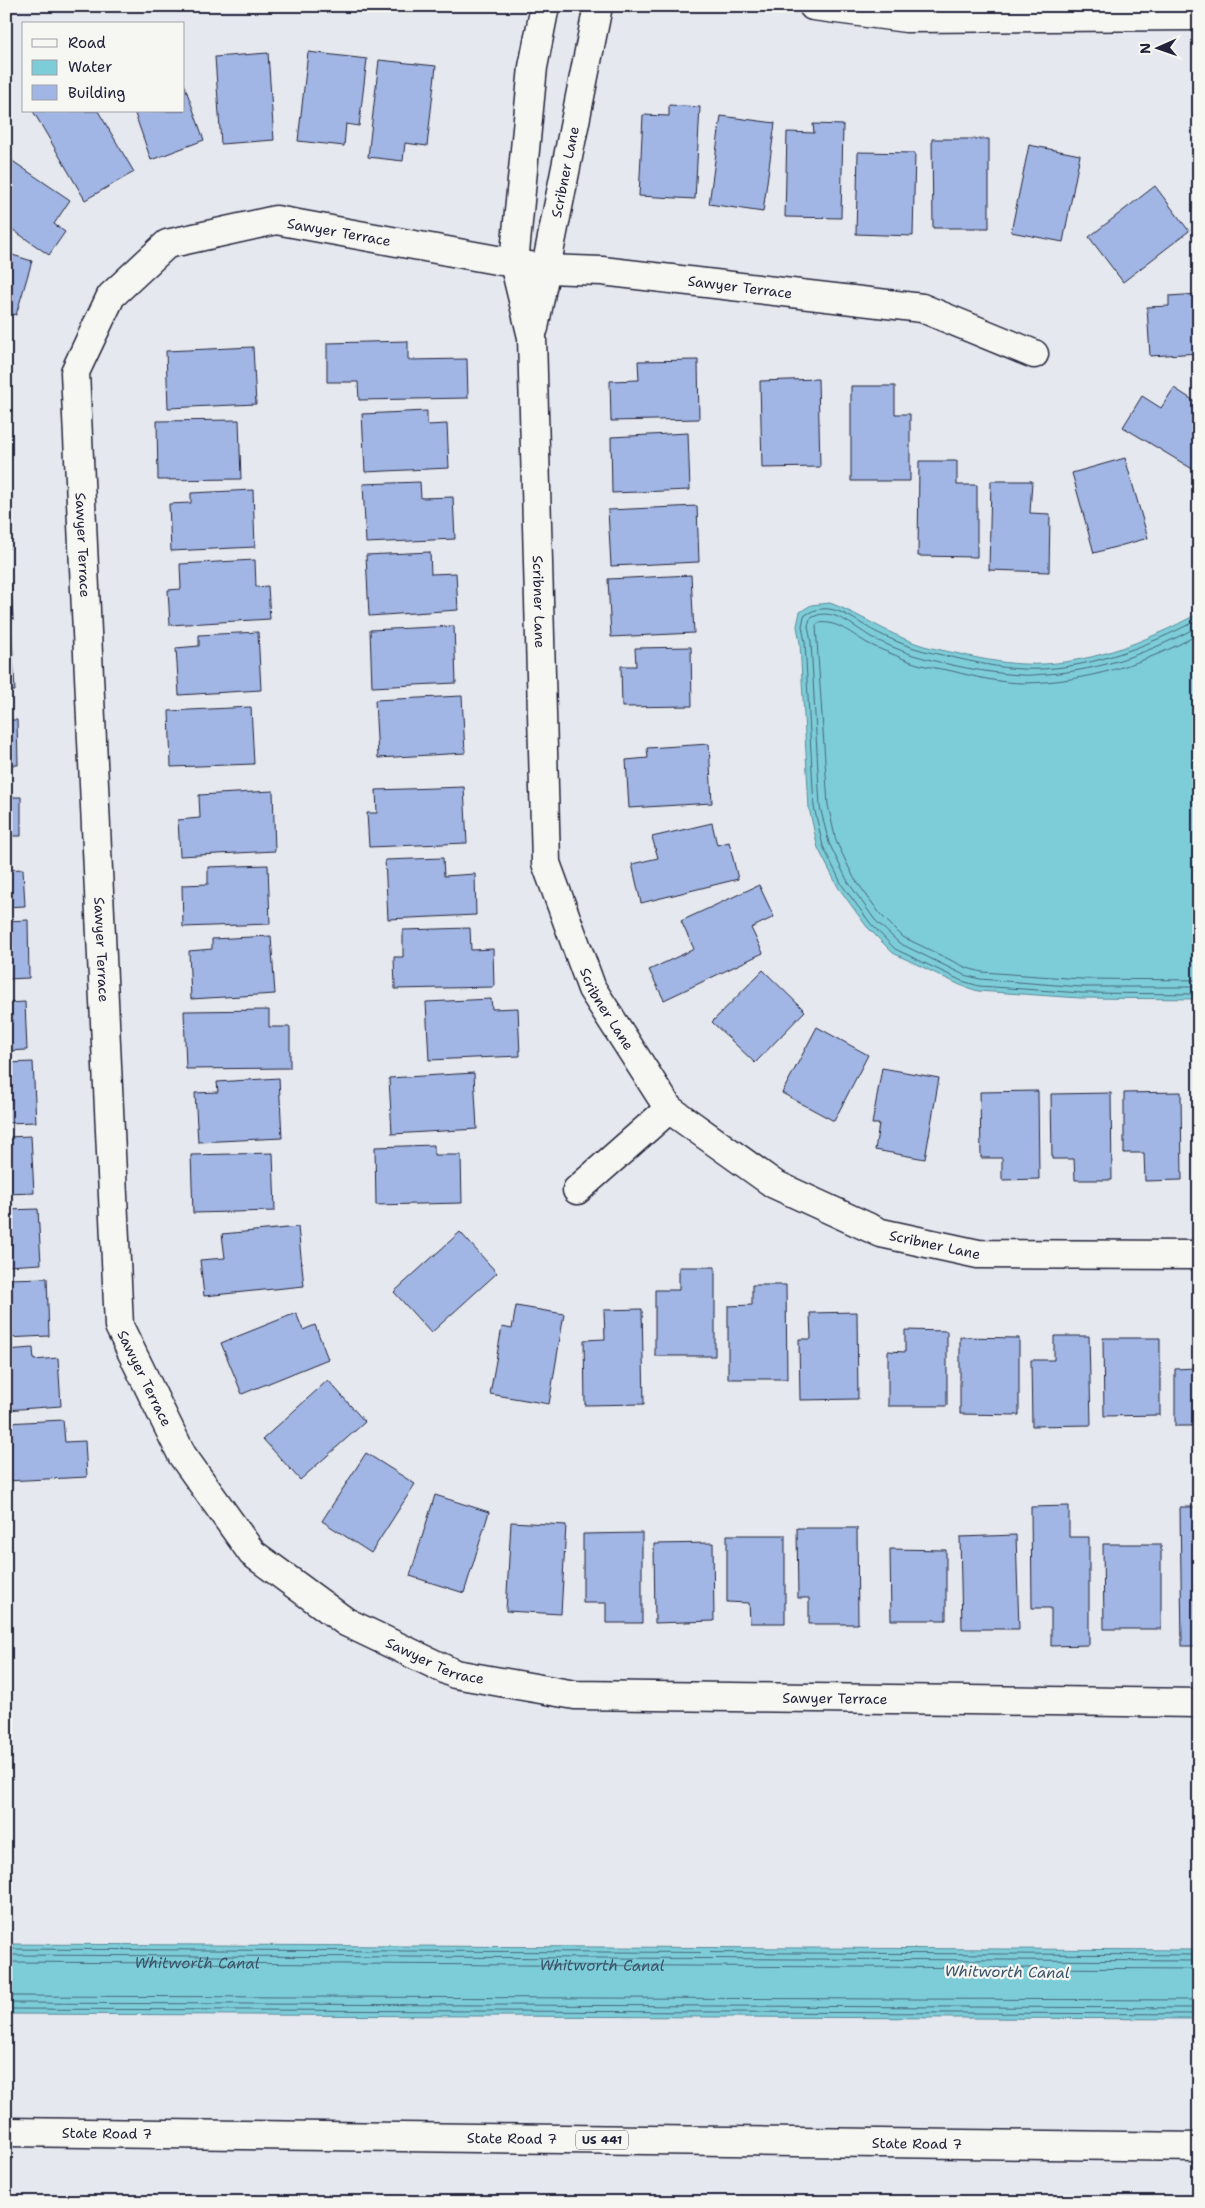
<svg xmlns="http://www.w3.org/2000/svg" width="1205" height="2208" viewBox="0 0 1205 2208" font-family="'Shantell Sans',sans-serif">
  <rect width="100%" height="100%" fill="#e5e9ef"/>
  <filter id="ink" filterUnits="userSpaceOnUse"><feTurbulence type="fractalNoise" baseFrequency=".02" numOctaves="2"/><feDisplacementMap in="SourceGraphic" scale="10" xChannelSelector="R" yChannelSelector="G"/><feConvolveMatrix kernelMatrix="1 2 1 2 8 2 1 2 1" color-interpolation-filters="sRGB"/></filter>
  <g filter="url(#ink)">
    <!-- water -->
    <g fill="#7dcdd8" stroke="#598999">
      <path d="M 830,603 C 859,614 885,632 915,643 C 928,648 942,650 955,653 C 977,658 1000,663 1023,664 C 1084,667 1146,642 1199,613 L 1199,999 L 1080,998 L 978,991 L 960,985 L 893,953 L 867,927 L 838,887 L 818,848 L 809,808 L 800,643 L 797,626 L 800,612 L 811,605 Z"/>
      <path d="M 6,1944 L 1199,1950 L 1199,2019 L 6,2014 Z"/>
    </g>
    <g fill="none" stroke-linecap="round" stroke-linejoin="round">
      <!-- shore -->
      <g stroke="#46667a" stroke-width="1">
        <path d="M 1199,619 C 1147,647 1082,672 1022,669 C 999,668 974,662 951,657 C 939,654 926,652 914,648 C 902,644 888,638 876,632 C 853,620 830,597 804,616 L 802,626 L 805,642 L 814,807 L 823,846 L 842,885 L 871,924 L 895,949 L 962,981 L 979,986 L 1081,993 L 1199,994"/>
        <path d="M 1199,626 C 1151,652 1102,670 1048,674 C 1039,674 1030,676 1021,675 C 986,673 947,665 913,655 C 900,650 884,644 871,637 C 854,627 830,604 810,619 L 808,626 L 811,642 L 820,807 L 829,843 L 848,882 L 875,920 L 899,943 L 964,975 L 980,979 L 1081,987 L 1199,987"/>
        <path d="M 1199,634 C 1145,664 1086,682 1024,683 C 1001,683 975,677 952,671 C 937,668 919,666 904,659 C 893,654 881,650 869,644 C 852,635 838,620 818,623 L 816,626 L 828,805 L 836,841 L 854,878 L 881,915 L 903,937 L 967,968 L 982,972 L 1081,979 L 1199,980"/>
        <path d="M 6,1949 L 1199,1955"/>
        <path d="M 6,1955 L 1199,1961"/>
        <path id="s1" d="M 6,1962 L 1199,1969"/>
        <path d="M 6,1996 L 1199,2000"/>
        <path d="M 6,2003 L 1199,2008"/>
        <path d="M 6,2009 L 1199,2014"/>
      </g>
    </g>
    <!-- building -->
    <g fill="#a1b6e4" stroke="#22223b">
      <path d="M 308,52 L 367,59 L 359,126 L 346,124 L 344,146 L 298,141 Z"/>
      <path d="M 268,53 L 274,140 L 221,144 L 215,57 Z"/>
      <path d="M 379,60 L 436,66 L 427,146 L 405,143 L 403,161 L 368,157 Z"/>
      <path d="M 184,84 L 204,140 L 151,160 L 134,111 L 184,111 Z"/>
      <path d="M 669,105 L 700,107 L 695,199 L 639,196 L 643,115 L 669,116 Z"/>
      <path d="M 33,111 L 98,111 L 134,172 L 85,200 Z"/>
      <path d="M 721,116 L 775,123 L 763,212 L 709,204 Z"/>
      <path d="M 813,124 L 843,125 L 841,218 L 785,217 L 787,132 L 814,133 Z"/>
      <path d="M 932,139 L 989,139 L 989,228 L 933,228 Z"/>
      <path d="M 1029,145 L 1080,155 L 1063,242 L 1011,232 Z"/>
      <path d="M 858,152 L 915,153 L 913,236 L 856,234 Z"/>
      <path d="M 8,158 L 70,200 L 54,224 L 65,232 L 49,255 L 6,225 L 6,161 Z"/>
      <path d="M 1155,186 L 1189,231 L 1123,282 L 1089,237 Z"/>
      <path d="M 6,253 L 32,261 L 16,315 L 6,312 Z"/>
      <path d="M 1199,294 L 1199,353 L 1150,356 L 1147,307 L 1169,306 L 1169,296 Z"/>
      <path d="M 408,341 L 408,360 L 467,359 L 468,398 L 359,400 L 358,382 L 327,382 L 327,343 Z"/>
      <path d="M 253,347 L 256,404 L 168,408 L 166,351 Z"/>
      <path d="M 698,360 L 699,419 L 611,421 L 610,381 L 639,380 L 638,361 Z"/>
      <path d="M 818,379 L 820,467 L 762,468 L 760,381 Z"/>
      <path d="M 851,386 L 895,386 L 895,414 L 910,414 L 910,481 L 851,481 Z"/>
      <path d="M 1174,388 L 1199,404 L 1199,473 L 1123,427 L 1142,396 L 1161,408 Z"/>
      <path d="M 427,411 L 427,425 L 447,424 L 449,468 L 365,472 L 362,414 Z"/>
      <path d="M 239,420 L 241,479 L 158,480 L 157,421 Z"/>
      <path d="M 688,433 L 690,490 L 612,493 L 611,437 Z"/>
      <path d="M 1125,458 L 1148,538 L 1094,553 L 1072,473 Z"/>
      <path d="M 919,461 L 957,461 L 957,485 L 977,485 L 977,557 L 918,556 Z"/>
      <path d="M 991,481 L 1032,481 L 1030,513 L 1050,514 L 1049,572 L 989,570 Z"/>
      <path d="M 420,482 L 421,498 L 453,497 L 455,539 L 366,543 L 363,484 Z"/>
      <path d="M 253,490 L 255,547 L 171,551 L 169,504 L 191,503 L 191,493 Z"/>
      <path d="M 697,506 L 699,562 L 611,566 L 608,510 Z"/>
      <path d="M 6,512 L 7,512 L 9,549 L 6,549 Z"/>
      <path d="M 430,552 L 431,574 L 456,573 L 458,610 L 369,616 L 366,555 Z"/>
      <path d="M 255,560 L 256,587 L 268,586 L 270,619 L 170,625 L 168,590 L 181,589 L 180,564 Z"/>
      <path d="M 691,575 L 694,633 L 611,637 L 608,579 Z"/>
      <path d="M 6,583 L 11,583 L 13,620 L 6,620 Z"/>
      <path d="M 454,626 L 456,683 L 372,687 L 370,630 Z"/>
      <path d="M 258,632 L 261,690 L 179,695 L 176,648 L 199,646 L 199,635 Z"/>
      <path d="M 6,636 L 12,636 L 15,691 L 6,691 Z"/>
      <path d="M 691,647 L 692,706 L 622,707 L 621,666 L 636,666 L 635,648 Z"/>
      <path d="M 462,696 L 465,753 L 378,758 L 375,700 Z"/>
      <path d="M 251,707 L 254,764 L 171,767 L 169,711 Z"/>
      <path d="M 6,720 L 17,720 L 18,765 L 6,765 Z"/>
      <path d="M 709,744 L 712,803 L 629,808 L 626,760 L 648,758 L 647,748 Z"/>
      <path d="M 6,777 L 7,797 L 21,797 L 21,836 L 6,836 Z"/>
      <path d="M 464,787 L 467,843 L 369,847 L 367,813 L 377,813 L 376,790 Z"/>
      <path d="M 273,791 L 275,851 L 180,856 L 178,820 L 200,818 L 199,795 Z"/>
      <path d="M 712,823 L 717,845 L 729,842 L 738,879 L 641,903 L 632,864 L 658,858 L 652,837 Z"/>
      <path d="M 443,858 L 444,876 L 475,874 L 476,915 L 388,919 L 385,860 Z"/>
      <path d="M 268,865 L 270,924 L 183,927 L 182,885 L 208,884 L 208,867 Z"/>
      <path d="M 23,869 L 25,906 L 6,907 L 6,870 Z"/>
      <path d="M 759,885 L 774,917 L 751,928 L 763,953 L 664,1000 L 649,970 L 694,949 L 681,921 Z"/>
      <path d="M 28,920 L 29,978 L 6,979 L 6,921 Z"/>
      <path d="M 470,928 L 471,950 L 493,949 L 494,987 L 395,989 L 394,957 L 403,957 L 403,930 Z"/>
      <path d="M 271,936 L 275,994 L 191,999 L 189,951 L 212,949 L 212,939 Z"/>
      <path d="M 763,970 L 805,1011 L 755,1063 L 712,1022 Z"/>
      <path d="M 491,999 L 492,1009 L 518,1008 L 520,1056 L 429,1060 L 426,1002 Z"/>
      <path d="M 25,1002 L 27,1050 L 6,1051 L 6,1003 Z"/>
      <path d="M 269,1010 L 269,1027 L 290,1027 L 290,1068 L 186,1069 L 184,1011 Z"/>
      <path d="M 817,1027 L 868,1055 L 834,1121 L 782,1093 Z"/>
      <path d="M 33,1062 L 36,1122 L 6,1123 L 6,1063 Z"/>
      <path d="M 882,1068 L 939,1078 L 925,1159 L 875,1150 L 879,1124 L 872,1124 Z"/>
      <path d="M 474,1073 L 477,1129 L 392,1134 L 389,1078 Z"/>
      <path d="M 279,1078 L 282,1138 L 198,1142 L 195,1093 L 218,1092 L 217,1082 Z"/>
      <path d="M 1038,1091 L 1039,1179 L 1002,1180 L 1002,1158 L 981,1158 L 980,1092 Z"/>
      <path d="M 1181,1092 L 1182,1180 L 1145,1181 L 1144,1153 L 1124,1153 L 1124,1093 Z"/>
      <path d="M 1111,1093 L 1112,1180 L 1075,1180 L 1074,1159 L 1052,1159 L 1051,1094 Z"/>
      <path d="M 31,1136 L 34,1193 L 6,1194 L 6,1137 Z"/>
      <path d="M 434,1145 L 434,1155 L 461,1155 L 462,1203 L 376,1205 L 375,1147 Z"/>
      <path d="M 273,1153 L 275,1211 L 193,1213 L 191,1155 Z"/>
      <path d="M 38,1209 L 41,1264 L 6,1266 L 6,1210 Z"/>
      <path d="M 298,1227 L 304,1286 L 204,1296 L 200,1260 L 225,1258 L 222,1234 Z"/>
      <path d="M 460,1232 L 497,1273 L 431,1333 L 394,1292 Z"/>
      <path d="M 679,1267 L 715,1267 L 715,1356 L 655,1356 L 655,1290 L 679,1290 Z"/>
      <path d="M 47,1278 L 49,1336 L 6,1338 L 6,1279 Z"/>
      <path d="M 752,1285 L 786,1285 L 787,1379 L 728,1379 L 728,1306 L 752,1305 Z"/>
      <path d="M 516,1306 L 564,1314 L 549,1404 L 490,1394 L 502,1327 L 512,1329 Z"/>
      <path d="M 642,1309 L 644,1404 L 585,1405 L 584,1340 L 605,1339 L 604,1310 Z"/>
      <path d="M 857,1312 L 858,1399 L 800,1400 L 799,1339 L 811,1339 L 810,1313 Z"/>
      <path d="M 296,1313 L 303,1330 L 315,1325 L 328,1359 L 242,1394 L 221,1343 Z"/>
      <path d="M 905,1330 L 947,1331 L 947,1406 L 888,1406 L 888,1351 L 905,1352 Z"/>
      <path d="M 1054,1336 L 1089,1336 L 1091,1425 L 1032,1426 L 1031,1360 L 1054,1360 Z"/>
      <path d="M 960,1337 L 1019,1338 L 1019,1415 L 960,1414 Z"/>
      <path d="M 1196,1337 L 1199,1337 L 1199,1426 L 1175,1426 L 1175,1369 L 1196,1368 Z"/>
      <path d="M 1103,1338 L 1160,1338 L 1160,1415 L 1104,1416 Z"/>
      <path d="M 33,1348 L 34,1360 L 58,1358 L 61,1406 L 6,1410 L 6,1350 Z"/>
      <path d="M 328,1380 L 365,1422 L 300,1480 L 263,1439 Z"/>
      <path d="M 63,1420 L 65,1442 L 85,1441 L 87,1477 L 6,1481 L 6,1423 Z"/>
      <path d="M 366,1453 L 415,1484 L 371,1553 L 322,1521 Z"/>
      <path d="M 435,1495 L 489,1512 L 464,1593 L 410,1576 Z"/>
      <path d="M 1069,1506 L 1069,1537 L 1089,1537 L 1089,1645 L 1051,1646 L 1051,1608 L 1032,1608 L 1031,1507 Z"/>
      <path d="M 1180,1507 L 1199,1507 L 1199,1646 L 1182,1646 Z"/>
      <path d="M 511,1522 L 566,1525 L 561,1614 L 506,1611 Z"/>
      <path d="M 797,1528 L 857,1528 L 858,1624 L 809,1624 L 809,1598 L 798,1598 Z"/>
      <path d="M 642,1533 L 642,1623 L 606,1623 L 606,1603 L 583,1603 L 583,1534 Z"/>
      <path d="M 727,1535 L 785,1535 L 785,1623 L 750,1623 L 749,1603 L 727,1602 Z"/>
      <path d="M 1016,1535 L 1019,1629 L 962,1629 L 960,1537 Z"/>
      <path d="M 713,1543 L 714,1621 L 655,1623 L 654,1544 Z"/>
      <path d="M 1103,1544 L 1161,1544 L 1161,1629 L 1104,1629 Z"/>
      <path d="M 890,1549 L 946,1550 L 946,1620 L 891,1620 Z"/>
    </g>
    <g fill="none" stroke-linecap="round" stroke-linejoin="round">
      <defs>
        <g id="minor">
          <path id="s2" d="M 545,6 L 533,67 L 514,263 L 532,337 L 546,863 L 592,989 L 669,1109 L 774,1184 L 881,1233 L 978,1254 L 1199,1255"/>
          <path d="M 813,6 L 906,18 L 1199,16"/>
          <path id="s3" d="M 534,328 L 598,6"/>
          <path id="s4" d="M 1034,354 L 922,308 L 602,271 L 546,269 L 276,220 L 167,244 L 111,296 L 75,372 L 119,1326 L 182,1455 L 252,1553 L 346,1622 L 455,1674 L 575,1695 L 1199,1703"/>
          <path d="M 577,1190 L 669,1109"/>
        </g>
        <g id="primary">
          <path id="s5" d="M 6,2132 L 1199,2147"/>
        </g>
      </defs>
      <!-- minor casing -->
      <use href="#minor" stroke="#22223b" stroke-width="31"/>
      <!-- primary casing -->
      <use href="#primary" stroke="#22223b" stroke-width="31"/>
      <!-- minor -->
      <use href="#minor" stroke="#f6f6f2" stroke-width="28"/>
      <!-- primary -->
      <use href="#primary" stroke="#f6f6f2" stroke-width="28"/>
    </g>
  </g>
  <g text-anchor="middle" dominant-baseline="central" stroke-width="4.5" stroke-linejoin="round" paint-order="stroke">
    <!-- shield labels -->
    <rect fill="#f6f6f2" stroke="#626272" stroke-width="1" x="576" y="2130.5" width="52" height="19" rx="4"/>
    <g font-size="12" font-weight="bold" fill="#22223b">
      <text x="602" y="2140">US 441</text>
    </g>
    <!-- street labels -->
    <g font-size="14" fill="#22223b" stroke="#f6f6f2">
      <text stroke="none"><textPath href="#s3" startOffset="159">Scribner Lane</textPath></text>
      <text transform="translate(339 232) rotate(10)">Sawyer Terrace</text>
      <text transform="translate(740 287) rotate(7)">Sawyer Terrace</text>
      <text stroke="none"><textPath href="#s4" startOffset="1219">Sawyer Terrace</textPath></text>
      <text stroke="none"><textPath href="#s2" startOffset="600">Scribner Lane</textPath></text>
      <text stroke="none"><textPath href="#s4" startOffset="1624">Sawyer Terrace</textPath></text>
      <text stroke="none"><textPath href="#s2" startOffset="1020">Scribner Lane</textPath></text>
      <text stroke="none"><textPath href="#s2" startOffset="1440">Scribner Lane</textPath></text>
      <text stroke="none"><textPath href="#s4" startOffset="2059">Sawyer Terrace</textPath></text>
      <text stroke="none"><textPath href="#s4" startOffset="2479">Sawyer Terrace</textPath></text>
      <text stroke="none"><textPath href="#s4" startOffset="2884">Sawyer Terrace</textPath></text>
      <text stroke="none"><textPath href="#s5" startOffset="101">State Road 7</textPath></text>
      <text stroke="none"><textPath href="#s5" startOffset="506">State Road 7</textPath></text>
      <text stroke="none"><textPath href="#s5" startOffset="911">State Road 7</textPath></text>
    </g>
    <!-- water labels -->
    <g font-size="15" font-style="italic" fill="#3d556a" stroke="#f6f6f2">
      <text stroke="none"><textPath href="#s1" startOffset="191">Whitworth Canal</textPath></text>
      <text stroke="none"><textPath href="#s1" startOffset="596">Whitworth Canal</textPath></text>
      <text transform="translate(1007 1972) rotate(1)">Whitworth Canal</text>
    </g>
  </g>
  <!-- margin -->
  <rect width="1205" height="2208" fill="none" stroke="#f6f6f2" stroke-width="25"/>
  <rect x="12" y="12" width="1180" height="2183" fill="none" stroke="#22223b" stroke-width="2" filter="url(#ink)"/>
  <!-- legend -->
  <rect x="22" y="22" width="162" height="90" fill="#f6f6f2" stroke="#a1a1a9"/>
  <rect x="32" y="39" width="25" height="8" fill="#f6f6f2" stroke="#a1a1a9"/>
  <text x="68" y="48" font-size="15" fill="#22223b">Road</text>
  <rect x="32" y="60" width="25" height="15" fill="#7dcdd8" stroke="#a1a1a9"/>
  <text x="68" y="72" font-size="15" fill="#22223b">Water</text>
  <rect x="32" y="85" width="25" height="15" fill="#a1b6e4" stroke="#a1a1a9"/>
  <text x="68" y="98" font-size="15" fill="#22223b">Building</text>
  <!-- north arrow -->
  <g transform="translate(1158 48) rotate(268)" stroke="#f6f6f2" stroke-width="4" paint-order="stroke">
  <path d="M0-4L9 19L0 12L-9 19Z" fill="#22223b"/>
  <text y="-8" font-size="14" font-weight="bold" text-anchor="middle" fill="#22223b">N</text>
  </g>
</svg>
